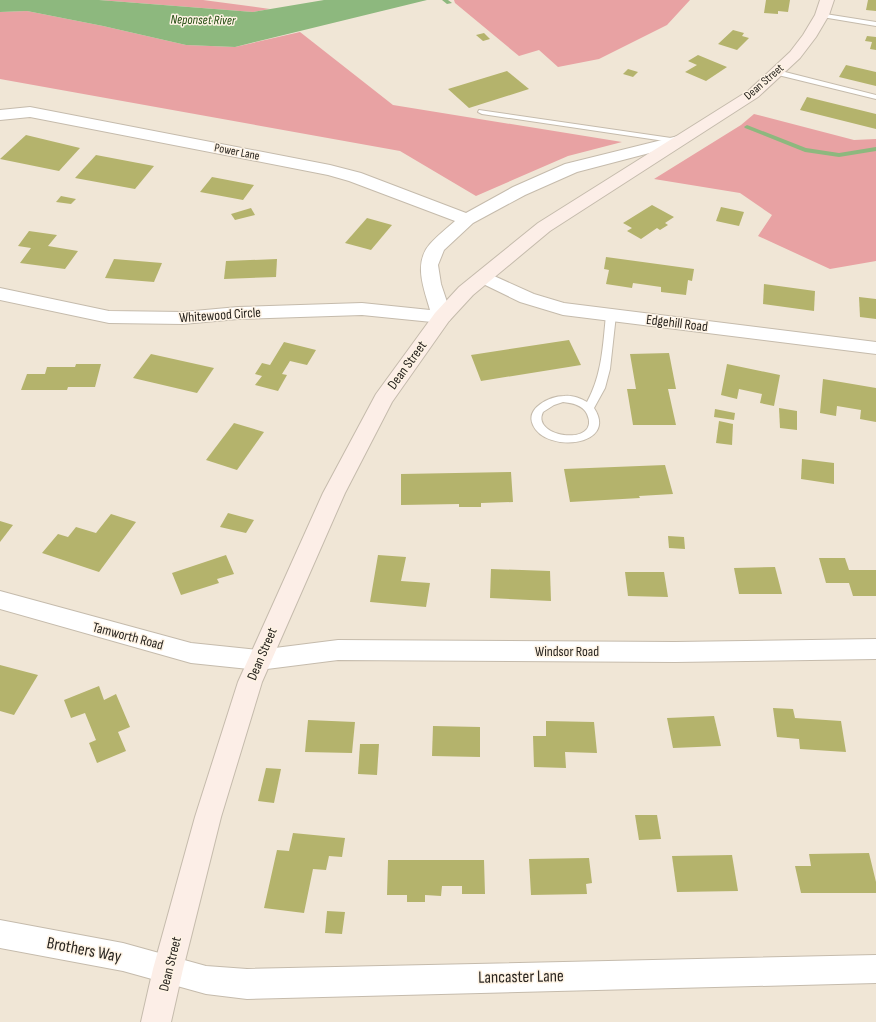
<svg xmlns="http://www.w3.org/2000/svg" width="876" height="1022" viewBox="0 0 876 1022" font-family="'Sofia Sans Condensed',sans-serif">
  <rect width="100%" height="100%" fill="#f0e6d6"/>
  <!-- green -->
  <g fill="#e8a2a3">
    <path d="M 99,0 L 203,0 L 270,9 L 253,12 Z"/>
    <path d="M 454,0 L 690,0 L 667,25 L 599,59 L 558,67 L 539,50 L 519,56 L 455,3 Z"/>
    <path d="M 27,11 L 103,26 L 186,45 L 235,47 L 300,32 L 393,105 L 622,142 L 568,156 L 476,196 L 400,151 L 0,79 L 0,12 Z"/>
    <path d="M 754,114 L 854,140 L 876,139 L 876,261 L 830,269 L 758,236 L 772,215 L 740,193 L 654,179 L 741,125 Z"/>
  </g>
  <!-- water -->
  <path fill="#8db87e" d="M 0,0 L 99,0 L 253,12 L 324,0 L 427,0 L 235,47 L 186,45 L 103,26 L 27,11 L 0,12 Z"/>
  <g fill="none" stroke-linecap="round" stroke-linejoin="round">
    <!-- stream -->
    <g fill="#8db87e" fill-rule="evenodd">
      <path d="M 442,0 L 448,0 L 452,3 L 447,4 Z"/>
      <path d="M 747,125 L 806,148 L 839,153 L 876,147 L 876,151 L 839,157 L 805,152 L 745,128 L 744,127 Z"/>
    </g>
  </g>
  <!-- building -->
  <g fill="#b4b36c">
    <path d="M 766,0 L 790,0 L 788,12 L 778,11 L 778,14 L 764,13 Z"/>
    <path d="M 868,0 L 876,0 L 876,11 L 866,10 Z"/>
    <path d="M 733,30 L 744,33 L 742,36 L 749,38 L 737,50 L 718,44 Z"/>
    <path d="M 484,33 L 490,39 L 483,41 L 476,35 Z"/>
    <path d="M 867,36 L 876,37 L 876,50 L 870,49 L 872,42 L 865,41 Z"/>
    <path d="M 698,55 L 727,67 L 706,81 L 685,72 L 697,65 L 688,61 Z"/>
    <path d="M 846,65 L 876,72 L 876,86 L 839,77 Z"/>
    <path d="M 628,69 L 638,72 L 633,77 L 623,74 Z"/>
    <path d="M 507,71 L 529,89 L 469,108 L 448,89 Z"/>
    <path d="M 807,97 L 876,114 L 876,129 L 800,110 Z"/>
    <path d="M 26,135 L 80,148 L 59,171 L 0,159 Z"/>
    <path d="M 96,155 L 154,166 L 135,189 L 75,178 Z"/>
    <path d="M 212,177 L 254,185 L 243,200 L 200,192 Z"/>
    <path d="M 61,196 L 76,199 L 71,204 L 56,202 Z"/>
    <path d="M 652,205 L 674,217 L 665,223 L 668,225 L 660,230 L 657,228 L 641,239 L 627,231 L 632,228 L 623,223 Z"/>
    <path d="M 721,207 L 744,212 L 739,226 L 716,221 Z"/>
    <path d="M 251,208 L 255,215 L 235,220 L 231,214 Z"/>
    <path d="M 367,218 L 392,225 L 371,250 L 345,243 Z"/>
    <path d="M 29,231 L 57,235 L 48,246 L 78,251 L 65,269 L 20,263 L 31,248 L 18,246 Z"/>
    <path d="M 606,257 L 694,269 L 692,281 L 688,280 L 686,295 L 661,292 L 661,287 L 633,283 L 632,288 L 606,284 L 609,270 L 604,269 Z"/>
    <path d="M 114,259 L 162,263 L 154,282 L 105,278 Z"/>
    <path d="M 277,259 L 276,277 L 224,279 L 226,261 Z"/>
    <path d="M 764,284 L 815,291 L 814,311 L 763,304 Z"/>
    <path d="M 859,297 L 876,299 L 876,319 L 860,317 Z"/>
    <path d="M 569,340 L 581,365 L 481,381 L 471,355 Z"/>
    <path d="M 284,342 L 316,350 L 307,365 L 290,361 L 282,374 L 287,375 L 278,391 L 255,385 L 262,376 L 255,374 L 262,363 L 270,365 Z"/>
    <path d="M 669,353 L 676,389 L 668,389 L 676,425 L 633,425 L 627,389 L 636,389 L 630,354 Z"/>
    <path d="M 151,354 L 214,368 L 197,393 L 133,378 Z"/>
    <path d="M 76,364 L 101,364 L 95,387 L 68,387 L 67,390 L 21,390 L 27,374 L 45,374 L 47,367 L 75,367 Z"/>
    <path d="M 727,364 L 780,375 L 774,406 L 760,403 L 762,394 L 739,389 L 737,399 L 721,395 Z"/>
    <path d="M 823,379 L 876,388 L 876,422 L 860,419 L 861,410 L 837,406 L 836,416 L 820,413 Z"/>
    <path d="M 779,408 L 797,411 L 797,430 L 780,428 Z"/>
    <path d="M 715,409 L 735,413 L 734,420 L 714,417 Z"/>
    <path d="M 719,421 L 733,424 L 732,445 L 716,443 Z"/>
    <path d="M 234,423 L 264,432 L 237,470 L 206,460 Z"/>
    <path d="M 802,459 L 834,463 L 834,484 L 801,479 Z"/>
    <path d="M 665,465 L 673,494 L 639,496 L 640,498 L 570,502 L 564,469 Z"/>
    <path d="M 511,472 L 513,502 L 481,503 L 481,507 L 459,507 L 459,504 L 401,505 L 401,474 Z"/>
    <path d="M 228,513 L 254,520 L 246,533 L 220,527 Z"/>
    <path d="M 111,514 L 136,522 L 99,572 L 42,553 L 58,534 L 68,537 L 76,527 L 96,533 Z"/>
    <path d="M 0,521 L 13,525 L 0,542 Z"/>
    <path d="M 668,536 L 684,537 L 685,549 L 669,548 Z"/>
    <path d="M 226,555 L 234,574 L 217,579 L 219,583 L 181,595 L 172,573 Z"/>
    <path d="M 378,555 L 406,557 L 401,581 L 430,583 L 426,607 L 370,602 Z"/>
    <path d="M 819,558 L 845,558 L 849,570 L 876,570 L 876,596 L 853,596 L 849,583 L 826,583 Z"/>
    <path d="M 775,567 L 782,594 L 739,594 L 734,568 Z"/>
    <path d="M 491,569 L 550,571 L 551,601 L 490,598 Z"/>
    <path d="M 625,572 L 664,572 L 668,597 L 628,596 Z"/>
    <path d="M 0,665 L 38,675 L 14,715 L 0,711 Z"/>
    <path d="M 99,686 L 104,700 L 116,694 L 130,727 L 118,732 L 126,751 L 97,763 L 89,743 L 96,740 L 85,713 L 71,718 L 64,700 Z"/>
    <path d="M 773,708 L 793,709 L 795,718 L 841,721 L 846,752 L 800,749 L 799,739 L 777,737 Z"/>
    <path d="M 714,716 L 721,746 L 673,748 L 667,718 Z"/>
    <path d="M 308,720 L 355,722 L 352,753 L 305,752 Z"/>
    <path d="M 546,721 L 594,722 L 597,753 L 565,752 L 566,768 L 534,767 L 533,736 L 546,736 Z"/>
    <path d="M 433,726 L 480,727 L 480,757 L 432,756 Z"/>
    <path d="M 360,744 L 379,744 L 377,775 L 358,774 Z"/>
    <path d="M 266,768 L 281,769 L 274,803 L 258,801 Z"/>
    <path d="M 635,815 L 657,815 L 661,839 L 639,840 Z"/>
    <path d="M 293,833 L 345,838 L 342,857 L 329,856 L 326,870 L 313,869 L 304,913 L 264,908 L 277,850 L 289,851 Z"/>
    <path d="M 869,853 L 876,882 L 876,893 L 801,893 L 795,866 L 811,866 L 809,854 Z"/>
    <path d="M 732,855 L 738,891 L 677,892 L 672,856 Z"/>
    <path d="M 589,858 L 592,883 L 586,884 L 587,894 L 531,895 L 529,859 Z"/>
    <path d="M 388,860 L 484,860 L 485,894 L 462,894 L 462,886 L 442,886 L 441,896 L 425,895 L 425,902 L 407,902 L 407,895 L 387,895 Z"/>
    <path d="M 327,911 L 345,912 L 342,934 L 325,933 Z"/>
  </g>
  <g fill="none" stroke-linecap="round" stroke-linejoin="round">
    <defs>
      <g id="lane">
        <path d="M 819,13 L 876,22 L 876,26 L 822,17 L 819,17 Z"/>
        <path d="M 774,70 L 777,70 L 876,95 L 876,99 L 774,74 Z"/>
        <path d="M 479,110 L 678,139 L 682,141 L 678,143 L 482,114 L 478,112 Z"/>
        <path d="M 611,312 L 616,315 L 610,369 L 605,388 L 594,408 C 619,446 546,454 533,425 C 525,408 550,396 564,396 C 571,395 580,398 587,402 C 602,375 603,345 606,315 ZM 563,402 C 572,403 583,405 587,414 C 602,447 530,438 543,412 L 554,405 Z"/>
      </g>
      <g id="street">
        <path d="M 30,107 L 330,165 L 361,173 L 466,213 L 513,187 L 565,164 L 678,136 L 684,138 L 686,141 L 684,144 L 577,172 L 525,195 L 473,223 L 444,250 L 438,265 L 441,284 L 452,317 L 449,321 L 442,323 L 362,315 L 238,319 L 183,324 L 109,323 L 0,300 L 0,288 L 109,311 L 183,312 L 238,307 L 362,303 L 430,310 C 424,289 413,263 430,244 C 437,236 447,228 455,221 L 349,181 L 328,175 L 30,117 L 0,120 L 0,110 Z"/>
        <path d="M 483,271 L 534,294 L 564,303 L 876,342 L 876,354 L 563,315 L 520,302 L 477,281 L 474,277 L 477,273 Z"/>
        <path d="M 0,591 L 191,643 L 259,650 L 338,640 L 675,642 L 876,639 L 876,659 L 675,662 L 338,660 L 259,670 L 191,663 L 0,609 Z"/>
        <path d="M 0,920 L 123,943 L 206,966 L 247,969 L 876,955 L 876,983 L 247,999 L 206,994 L 123,971 L 0,948 Z"/>
      </g>
      <path id="secondary" d="M 820,0 L 834,0 L 829,15 L 816,37 L 800,58 L 758,97 L 550,231 L 473,295 L 449,321 L 392,402 L 345,493 L 262,682 L 221,817 L 183,969 L 171,1022 L 141,1022 L 153,969 L 195,817 L 238,682 L 323,493 L 376,394 L 435,313 L 459,287 L 538,223 L 748,91 L 790,52 L 803,35 L 815,15 Z"/>
    </defs>
    <!-- lane casing -->
    <use href="#lane" stroke="#c5bbac" stroke-width="2"/>
    <!-- street casing -->
    <use href="#street" stroke="#c5bbac" stroke-width="2"/>
    <!-- secondary casing -->
    <use href="#secondary" stroke="#c5bbac" stroke-width="2"/>
    <!-- lane -->
    <use href="#lane" fill="#fff" fill-rule="evenodd"/>
    <!-- street -->
    <use href="#street" fill="#fff" fill-rule="evenodd"/>
    <!-- secondary -->
    <use href="#secondary" fill="#fceee7" fill-rule="evenodd"/>
  </g>
  <g text-anchor="middle" dominant-baseline="central" stroke-width="3" stroke-linejoin="round" paint-order="stroke">
    <!-- far-street labels -->
    <g font-size="12" fill="#292520" stroke="#fef3e4">
      <text transform="translate(764 82) rotate(-41)">Dean Street</text>
      <text transform="translate(237 152) rotate(11)">Power Lane</text>
    </g>
    <!-- far-water labels -->
    <g font-size="13" font-style="italic" fill="#214a0f" stroke="#fef3e4">
      <text transform="translate(203 20) rotate(1)">Neponset River</text>
    </g>
    <!-- street labels -->
    <g font-size="14" fill="#292520" stroke="#fef3e4">
      <text transform="translate(220 315) rotate(-4)">Whitewood Circle</text>
      <text transform="translate(677 323) rotate(7)">Edgehill Road</text>
      <text transform="translate(407 365) rotate(-54)">Dean Street</text>
      <text transform="translate(128 636) rotate(15)">Tamworth Road</text>
      <text x="567" y="651">Windsor Road</text>
      <text transform="translate(262 654) rotate(-67)">Dean Street</text>
      <text transform="translate(170 964) rotate(-76)">Dean Street</text>
    </g>
    <!-- near-street labels -->
    <g font-size="17" fill="#292520" stroke="#fef3e4">
      <text transform="translate(84 950) rotate(11)">Brothers Way</text>
      <text transform="translate(521 977) rotate(-1)">Lancaster Lane</text>
    </g>
  </g>
</svg>
